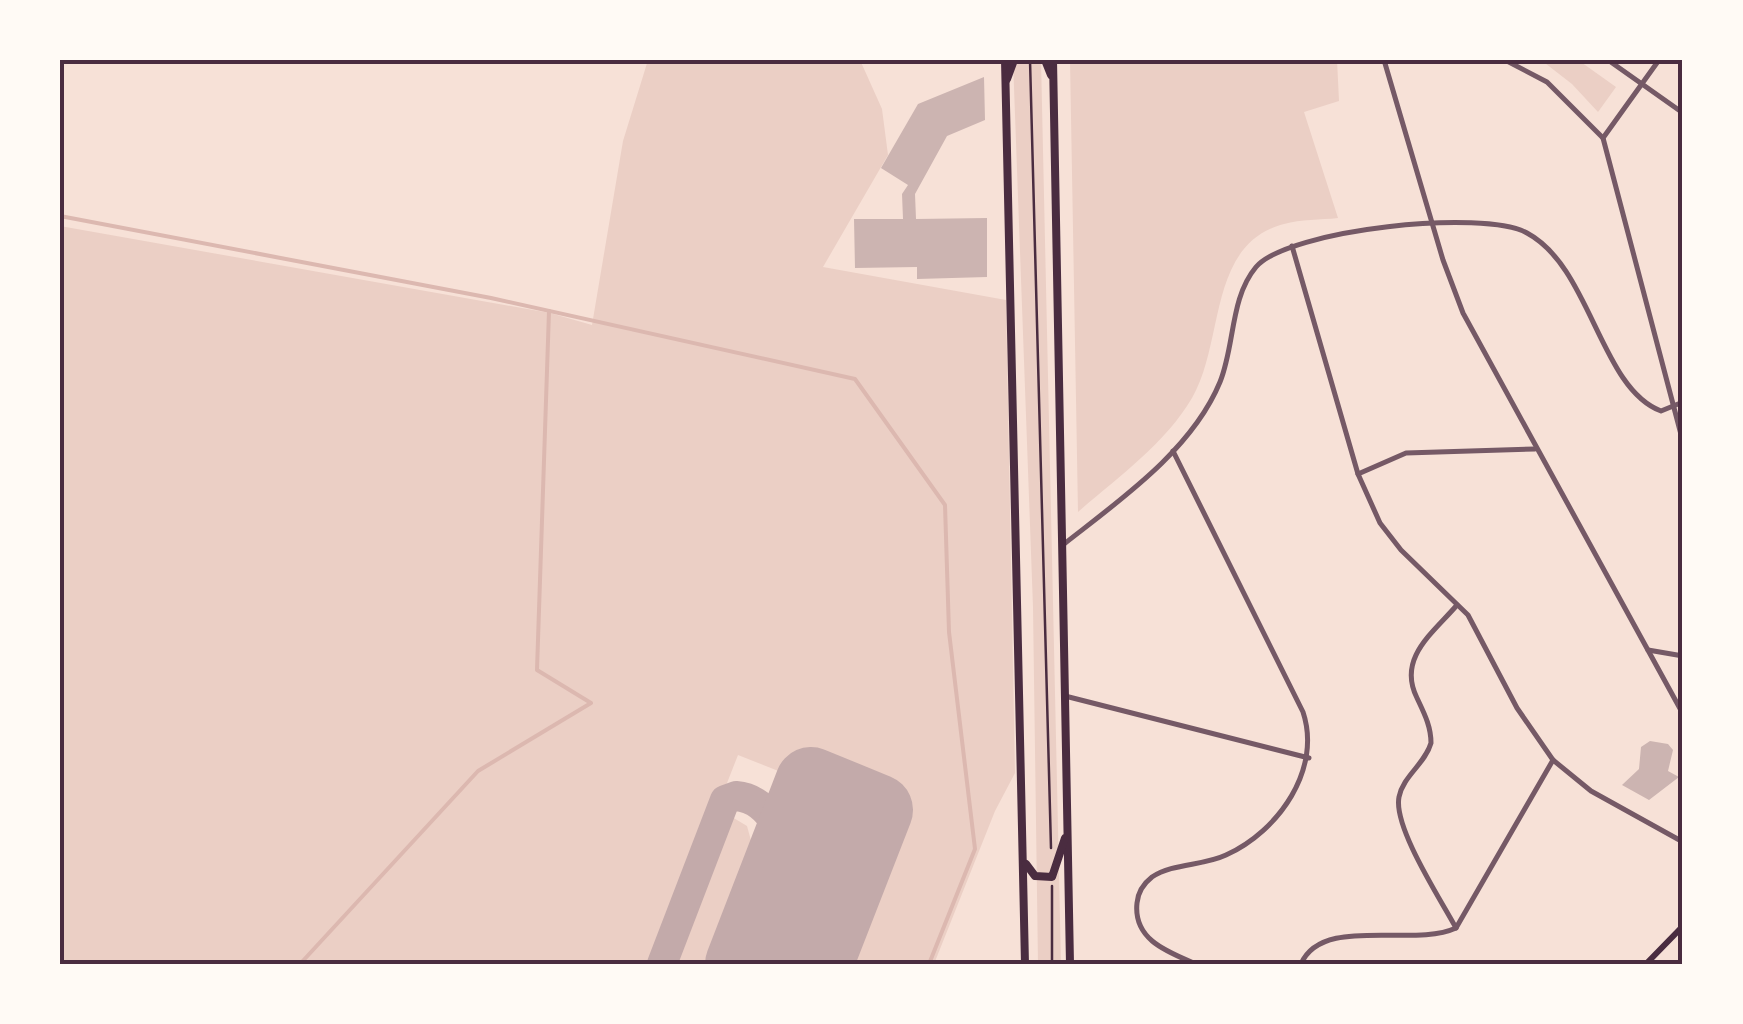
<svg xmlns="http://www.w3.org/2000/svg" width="1743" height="1024" viewBox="0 0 1743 1024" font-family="'Source Serif 4',serif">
  <rect width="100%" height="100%" fill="#f7e1d7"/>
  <!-- green -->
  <g fill="#ebcfc5">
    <path d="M 648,60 L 860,60 L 882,109 L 888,155 L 823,267 L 1006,300 L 1015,773 L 995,811 L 934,964 L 817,964 L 877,810 L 738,755 L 656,964 L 60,964 L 60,226 L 550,313 L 592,325 L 623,141 Z"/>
    <path d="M 1013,60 L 1041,60 L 1061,964 L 1038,964 L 1033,607 Z"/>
    <path d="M 1070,60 L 1337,60 L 1339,101 L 1304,112 L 1338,218 C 1320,220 1301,219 1284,224 C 1207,244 1225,342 1192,398 C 1165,444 1118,477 1078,512 Z"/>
    <path d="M 1541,60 L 1578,60 L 1616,87 L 1598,112 L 1572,84 Z"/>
    <path d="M 732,817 L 747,826 C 765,890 765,902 741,964 L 669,964 L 723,826 Z"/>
  </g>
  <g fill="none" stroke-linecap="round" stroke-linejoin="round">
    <!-- stream -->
    <g stroke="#dcb8b0" stroke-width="4">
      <path d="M 60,216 L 491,298 L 855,379 L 945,505 L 949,632 L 975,849 L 929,964"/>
      <path d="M 300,964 L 478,771 L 591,703 L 537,670 L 549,311"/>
    </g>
    <!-- taxiway -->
    <path stroke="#c3aaaa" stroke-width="30" d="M 662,964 L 725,800 L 736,796 C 783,800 796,871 795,910 C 795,926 789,942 785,956"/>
    <!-- runway -->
    <path stroke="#c3aaaa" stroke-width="72" d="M 741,964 L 811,783 L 877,810 L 817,964"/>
  </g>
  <!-- building -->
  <g fill="#ccb4b1">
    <path d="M 984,77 L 985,120 L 947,136 L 915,194 L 916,219 L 987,218 L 987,277 L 917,279 L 917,267 L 855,268 L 854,219 L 903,219 L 902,194 L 908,185 L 881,168 L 918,104 Z"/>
    <path d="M 1650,741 L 1668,744 L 1673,750 L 1668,771 L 1679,777 L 1649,800 L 1622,785 L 1639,769 L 1641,747 Z"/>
  </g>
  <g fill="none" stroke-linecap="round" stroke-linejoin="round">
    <!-- path -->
    <g stroke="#4a2c40" stroke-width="2.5">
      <path d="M 1030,60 L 1051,848"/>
      <path d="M 1052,886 L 1052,964"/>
    </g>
    <!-- minor -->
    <g stroke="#755966" stroke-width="5">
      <path d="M 1384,60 L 1443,260 L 1463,313 L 1683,714"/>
      <path d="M 1505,60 L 1547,82 L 1603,138 L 1683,442"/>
      <path d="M 1608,60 L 1683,113"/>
      <path d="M 1603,138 L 1659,60"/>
      <path d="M 1292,246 L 1358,474 L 1380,523 L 1401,550 L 1468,615 L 1517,708 L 1553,760 L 1591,791 L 1683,842"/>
      <path d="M 1173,451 L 1303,712 C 1322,769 1279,831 1226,855 C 1203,866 1173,863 1152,877 C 1143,884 1138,892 1137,903 C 1133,940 1168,952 1196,964"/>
      <path d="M 1358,474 L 1406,453 L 1535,449"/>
      <path d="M 1064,544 C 1120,500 1192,450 1220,382 C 1235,345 1230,298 1256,267 C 1289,229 1484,209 1527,233 C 1591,267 1600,388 1661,411 L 1683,402"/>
      <path d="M 1648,650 L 1683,656"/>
      <path d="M 1065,696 L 1309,758"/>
      <path d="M 1456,928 C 1441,900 1393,827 1399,797 C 1403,776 1425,764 1431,743 C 1431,726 1424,713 1417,698 C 1397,658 1433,633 1457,605"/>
      <path d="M 1301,964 C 1322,915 1413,948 1456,928 L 1553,760"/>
    </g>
    <!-- secondary -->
    <path stroke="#4a2c40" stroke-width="6" d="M 1646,964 L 1683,926"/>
    <!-- primary -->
    <g stroke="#4a2c40" stroke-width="8">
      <path d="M 1005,60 L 1025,964"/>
      <path d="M 1045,60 L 1051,75"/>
      <path d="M 1053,60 L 1070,964"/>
      <path d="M 1007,79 L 1014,60"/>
      <path d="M 1026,864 L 1035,876 L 1052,877 L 1065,838"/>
    </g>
  </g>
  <!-- border -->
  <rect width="1743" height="1024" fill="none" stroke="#fffaf5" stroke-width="125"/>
  <rect x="62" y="62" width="1618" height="900" fill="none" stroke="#4a2c40" stroke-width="4"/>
</svg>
